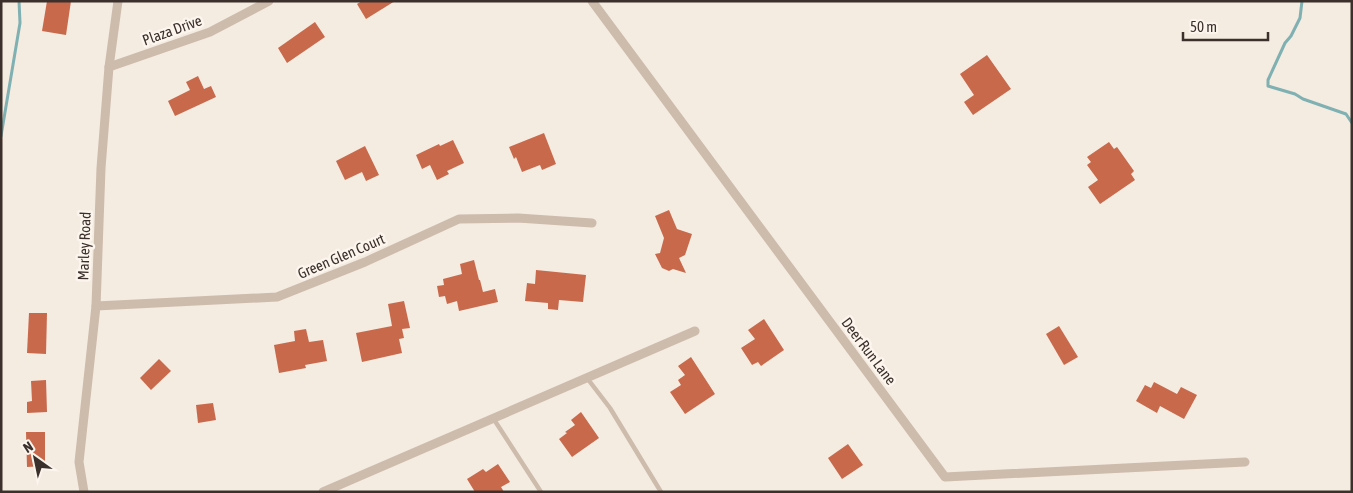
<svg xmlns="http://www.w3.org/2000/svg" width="1353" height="493" viewBox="0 0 1353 493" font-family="'Asap Condensed',sans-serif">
  <rect width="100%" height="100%" fill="#f4ebe1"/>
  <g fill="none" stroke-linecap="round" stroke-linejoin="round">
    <!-- stream -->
    <g stroke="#7fb0b2" stroke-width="3">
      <path d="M 1302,1 L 1300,18 L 1291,36 L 1285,43 L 1268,80 L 1268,86 L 1295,94 L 1303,99 L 1346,114 L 1352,123"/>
      <path d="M 1,136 L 20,23 L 19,1"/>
    </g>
  </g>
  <!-- building -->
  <g fill="#c8694b">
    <path d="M 47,1 L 71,1 L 66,35 L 42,31 Z"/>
    <path d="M 362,1 L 395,1 L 366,19 L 357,4 Z"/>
    <path d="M 315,22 L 325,37 L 287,63 L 278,48 Z"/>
    <path d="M 987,55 L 1011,89 L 973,115 L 964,102 L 974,95 L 960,74 Z"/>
    <path d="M 198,76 L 204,89 L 211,86 L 216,97 L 175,116 L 168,101 L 190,90 L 186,82 Z"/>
    <path d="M 544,133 L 556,164 L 542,170 L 540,165 L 522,172 L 516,157 L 514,159 L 509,147 Z"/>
    <path d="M 453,140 L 464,163 L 447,171 L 449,174 L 437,180 L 430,165 L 422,169 L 416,155 L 439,144 L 440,146 Z"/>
    <path d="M 1109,142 L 1114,149 L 1117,147 L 1134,171 L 1131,174 L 1135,180 L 1100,204 L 1088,187 L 1098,180 L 1087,165 L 1091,162 L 1087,157 Z"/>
    <path d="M 365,146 L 379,175 L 366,181 L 362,172 L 345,180 L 336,161 Z"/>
    <path d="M 669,210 L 677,229 L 692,234 L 685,255 L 679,258 L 686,273 L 673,269 L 669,271 L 662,268 L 655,254 L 660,253 L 664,238 L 655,216 Z"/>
    <path d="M 474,260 L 479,280 L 480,280 L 483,292 L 495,289 L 498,302 L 459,311 L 457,301 L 447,304 L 445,296 L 439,297 L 437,286 L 444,285 L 443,279 L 462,274 L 460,264 Z"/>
    <path d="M 536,270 L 586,275 L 583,302 L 559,300 L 558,310 L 548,309 L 548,303 L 525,301 L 527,283 L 535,284 Z"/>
    <path d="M 404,301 L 410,328 L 402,329 L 404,338 L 399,339 L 402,353 L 362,362 L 356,333 L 392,326 L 388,304 Z"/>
    <path d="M 29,313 L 47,313 L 46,354 L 27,353 Z"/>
    <path d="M 764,319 L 784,350 L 761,366 L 758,362 L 752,365 L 741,348 L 755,339 L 748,330 Z"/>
    <path d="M 1059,326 L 1078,357 L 1064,365 L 1046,334 Z"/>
    <path d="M 306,329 L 309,342 L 323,340 L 327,361 L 305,365 L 306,368 L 279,373 L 274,345 L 295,341 L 294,331 Z"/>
    <path d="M 691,357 L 715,394 L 685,414 L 670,392 L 681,385 L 678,380 L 685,375 L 678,366 Z"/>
    <path d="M 159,359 L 171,371 L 151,390 L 140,378 Z"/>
    <path d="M 46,380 L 47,412 L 27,413 L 27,402 L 32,401 L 31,381 Z"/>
    <path d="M 1154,382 L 1177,394 L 1181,387 L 1197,395 L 1184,419 L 1160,406 L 1157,413 L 1136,401 L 1145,385 L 1151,388 Z"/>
    <path d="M 213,403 L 216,420 L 198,423 L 196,405 Z"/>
    <path d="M 581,412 L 599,438 L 572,457 L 559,439 L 567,433 L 565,432 L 575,425 L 571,420 Z"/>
    <path d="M 26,432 L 45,432 L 45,466 L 27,467 Z"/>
    <path d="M 848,444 L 863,465 L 842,479 L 828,458 Z"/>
    <path d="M 498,464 L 510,482 L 501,487 L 504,492 L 475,492 L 467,479 L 483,469 L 486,472 Z"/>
  </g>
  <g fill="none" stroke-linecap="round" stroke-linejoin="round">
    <!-- service -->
    <g stroke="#cdbbac" stroke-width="4.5">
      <path d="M 587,378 L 610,408 L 661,492"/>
      <path d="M 493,418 L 541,492"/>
    </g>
    <!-- minor -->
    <g stroke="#cdbbac" stroke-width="9">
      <path d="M 592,1 L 945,477 L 1245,462"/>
      <path d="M 109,67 L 210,32 L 269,1"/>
      <path d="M 96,306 L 277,297 L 365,262 L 459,219 L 518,218 L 592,223"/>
      <path d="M 84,492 L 79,462 L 96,306 L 101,168 L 109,67 L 118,1"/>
      <path d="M 323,492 L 695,331"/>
    </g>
  </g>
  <g text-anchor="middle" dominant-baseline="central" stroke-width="5" stroke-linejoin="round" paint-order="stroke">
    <!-- street labels -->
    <g font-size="15" fill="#3b302b" stroke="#fbf5ee">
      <text transform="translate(172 30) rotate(-20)">Plaza Drive</text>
      <text transform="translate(84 246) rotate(-88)">Marley Road</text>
      <text transform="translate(341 256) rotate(-23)">Green Glen Court</text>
      <text transform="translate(869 351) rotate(53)">Deer Run Lane</text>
    </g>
  </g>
  <!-- border -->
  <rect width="1353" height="493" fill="none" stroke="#3b302b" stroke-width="5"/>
  <!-- north arrow -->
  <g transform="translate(35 458) rotate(327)" stroke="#fbf5ee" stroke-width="4" paint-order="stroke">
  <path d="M0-4L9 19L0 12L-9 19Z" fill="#3b302b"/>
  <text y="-8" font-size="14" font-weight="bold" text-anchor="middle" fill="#3b302b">N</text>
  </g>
  <!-- scale -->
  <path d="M1183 32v8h85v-8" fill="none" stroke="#3b302b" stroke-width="2.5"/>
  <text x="1190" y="32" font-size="15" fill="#3b302b" stroke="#fbf5ee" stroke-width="4" paint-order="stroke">50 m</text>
</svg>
